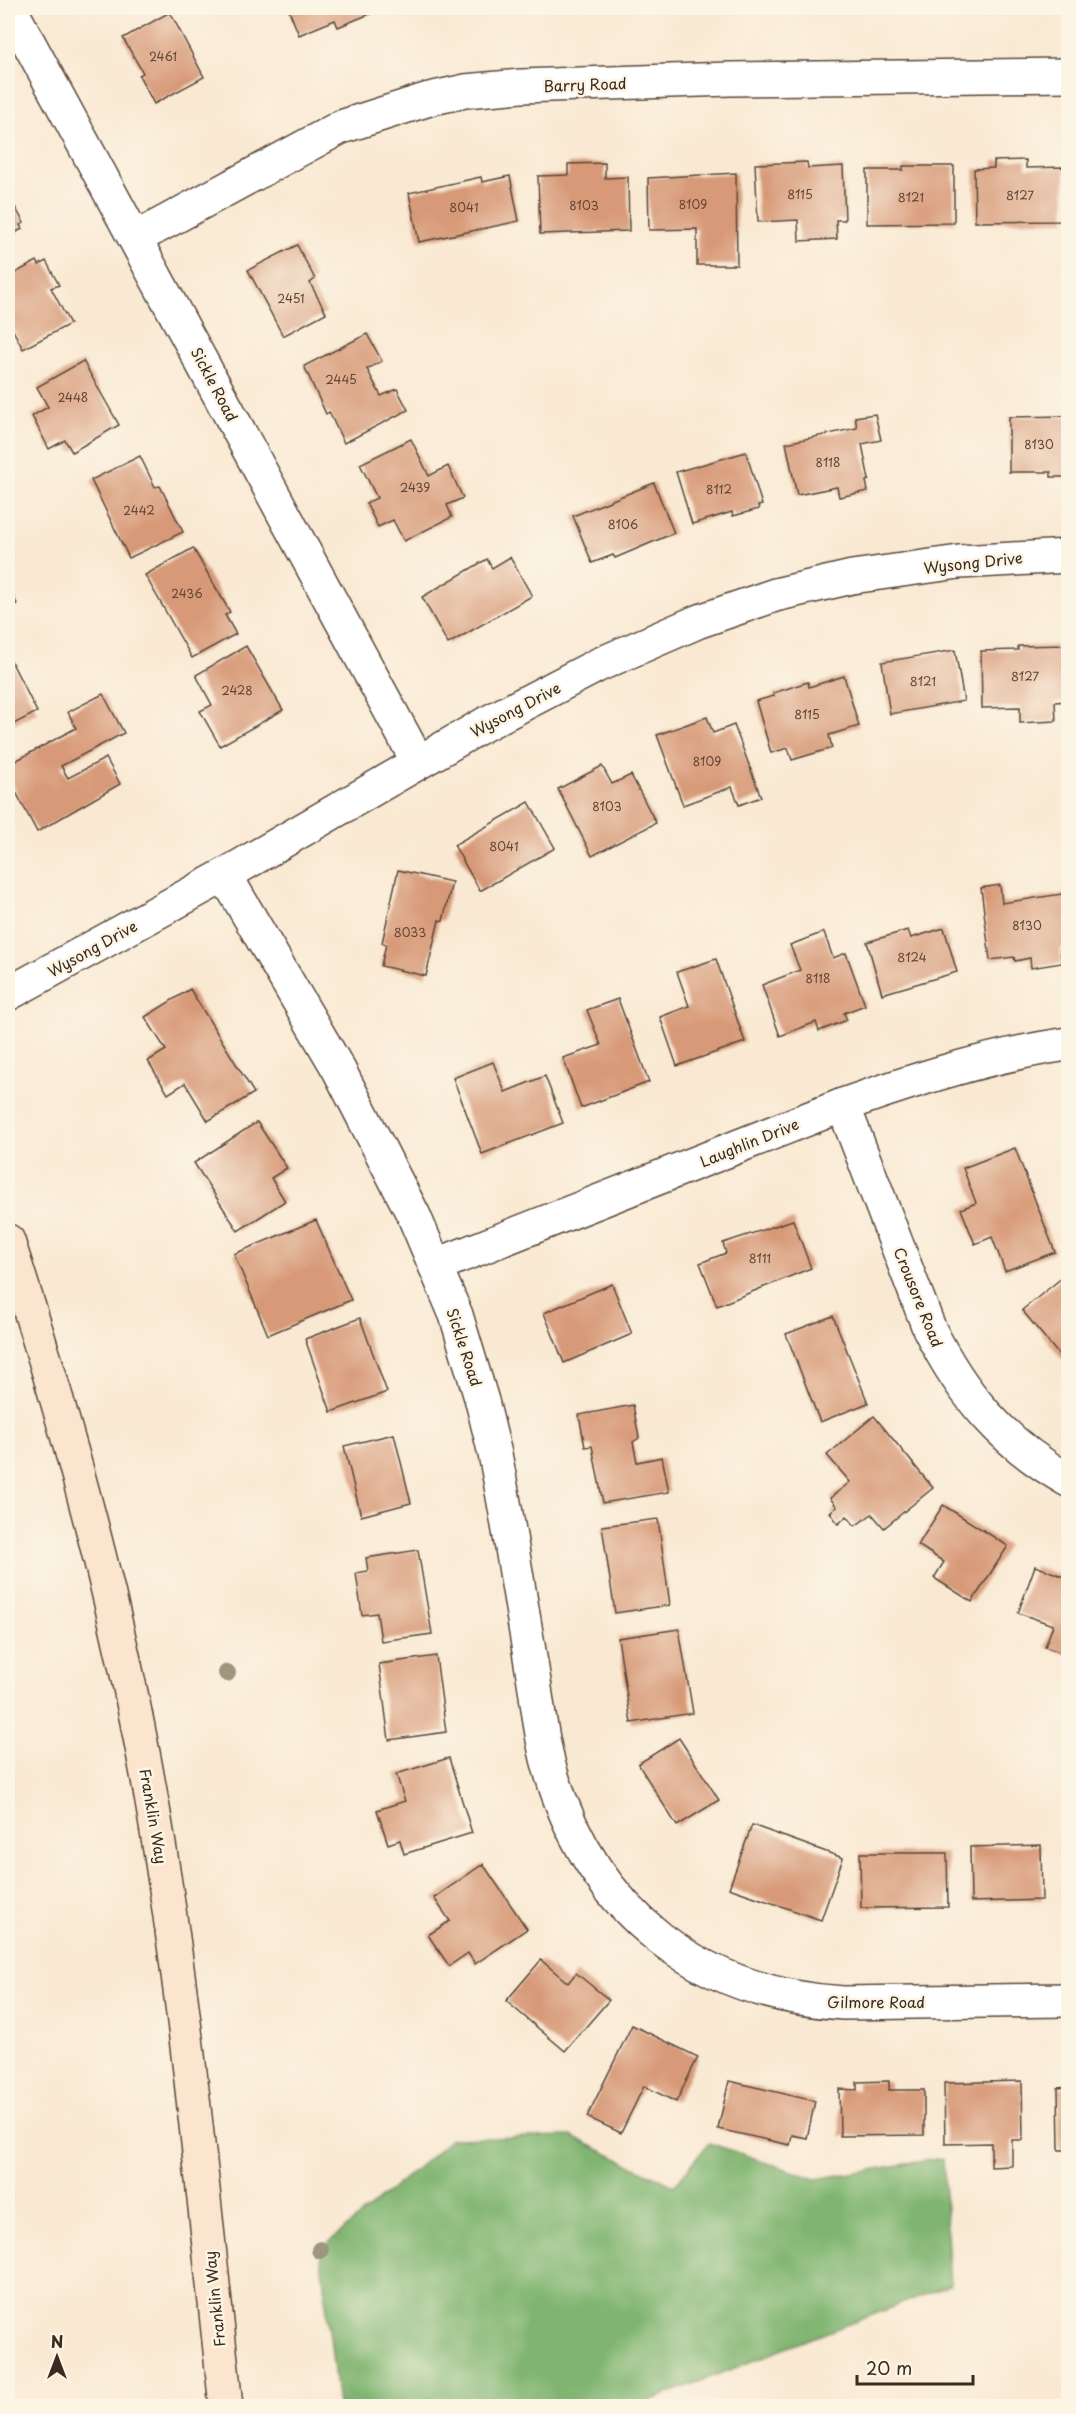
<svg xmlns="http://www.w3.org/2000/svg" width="1076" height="2414" viewBox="0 0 1076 2414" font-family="'Playpen Sans',sans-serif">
  <rect width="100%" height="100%" fill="#fcf5e5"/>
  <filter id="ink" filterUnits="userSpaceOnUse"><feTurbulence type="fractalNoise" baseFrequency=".0167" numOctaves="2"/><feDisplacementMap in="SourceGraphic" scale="12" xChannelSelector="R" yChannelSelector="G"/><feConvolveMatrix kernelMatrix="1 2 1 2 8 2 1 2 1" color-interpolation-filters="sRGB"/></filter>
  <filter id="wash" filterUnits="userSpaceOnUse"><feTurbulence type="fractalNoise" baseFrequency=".008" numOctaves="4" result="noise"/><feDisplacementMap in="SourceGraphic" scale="24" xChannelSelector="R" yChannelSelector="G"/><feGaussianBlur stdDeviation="1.35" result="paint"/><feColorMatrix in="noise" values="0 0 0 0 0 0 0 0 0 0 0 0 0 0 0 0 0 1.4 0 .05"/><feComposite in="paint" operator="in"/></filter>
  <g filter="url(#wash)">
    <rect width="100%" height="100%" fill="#f9e9d3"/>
    <!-- forest -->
    <path fill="#80b571" stroke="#5e7048" stroke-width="1.5" d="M 571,2136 L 674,2186 L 709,2143 L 816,2179 L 943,2158 L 950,2285 L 636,2406 L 338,2406 L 320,2250 L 451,2139 Z"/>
    <g id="blocks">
      <!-- building -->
      <g fill="#d79977">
        <path d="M 288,8 L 370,8 L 372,13 L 338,27 L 335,20 L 299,35 Z"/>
        <path d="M 170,12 L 204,77 L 154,104 L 139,75 L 143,73 L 123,38 Z"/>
        <path d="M 1026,160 L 1026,168 L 1065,167 L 1065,221 L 975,222 L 974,169 L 994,168 L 994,161 Z"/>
        <path d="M 807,162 L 808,168 L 843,166 L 845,220 L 836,220 L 837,239 L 799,241 L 798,220 L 758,222 L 755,164 Z"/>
        <path d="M 605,163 L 605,178 L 628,177 L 629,231 L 540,234 L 538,176 L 568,175 L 568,164 Z"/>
        <path d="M 903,166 L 954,166 L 954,223 L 867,224 L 867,170 L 903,170 Z"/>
        <path d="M 736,173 L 737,265 L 697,265 L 697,229 L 649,230 L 648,178 Z"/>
        <path d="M 510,176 L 519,221 L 419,242 L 409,193 L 481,177 L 482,182 Z"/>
        <path d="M 10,198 L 24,223 L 20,225 L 22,229 L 8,237 L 8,199 Z"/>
        <path d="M 297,245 L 315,279 L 310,283 L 326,313 L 283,336 L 248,270 Z"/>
        <path d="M 37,261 L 39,265 L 46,261 L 59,285 L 51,288 L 70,324 L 23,349 L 8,321 L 8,277 Z"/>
        <path d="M 367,334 L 382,361 L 367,369 L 381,396 L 397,389 L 408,410 L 344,443 L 329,412 L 326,414 L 304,366 Z"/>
        <path d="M 83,361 L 119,425 L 72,452 L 65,440 L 49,449 L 32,416 L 48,407 L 37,387 Z"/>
        <path d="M 875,414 L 881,440 L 862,444 L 869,480 L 866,481 L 868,491 L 839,497 L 837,487 L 797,495 L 786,443 L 857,428 L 855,417 Z"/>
        <path d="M 1068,416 L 1068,477 L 1051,477 L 1051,472 L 1009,472 L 1009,417 Z"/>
        <path d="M 411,439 L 429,476 L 448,466 L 463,498 L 447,505 L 452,517 L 404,541 L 393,520 L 378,527 L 366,503 L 377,498 L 360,464 Z"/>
        <path d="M 746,452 L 762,505 L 758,506 L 759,509 L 733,516 L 732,512 L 692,524 L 676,472 Z"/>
        <path d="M 140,456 L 155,487 L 160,486 L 183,532 L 129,558 L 91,480 Z"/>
        <path d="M 654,483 L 674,533 L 615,558 L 613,555 L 592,563 L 573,516 Z"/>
        <path d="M 193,548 L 230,612 L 225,615 L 236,634 L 192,658 L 145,575 Z"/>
        <path d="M 510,557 L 532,596 L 448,644 L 422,597 L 487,559 L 492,568 Z"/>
        <path d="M 8,586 L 17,604 L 8,609 Z"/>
        <path d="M 1068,645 L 1068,701 L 1055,702 L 1056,721 L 1020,723 L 1020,707 L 982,708 L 981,651 L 1018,650 L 1018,646 Z"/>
        <path d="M 246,646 L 283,710 L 220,746 L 200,711 L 212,705 L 196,675 Z"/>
        <path d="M 955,650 L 964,701 L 890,714 L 882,662 Z"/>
        <path d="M 8,655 L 37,712 L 8,727 Z"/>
        <path d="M 844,676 L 859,726 L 829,735 L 832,748 L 792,760 L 788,748 L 771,753 L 756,701 L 774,696 L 773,693 L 808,682 L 809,687 Z"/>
        <path d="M 103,694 L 124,733 L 61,766 L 68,778 L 106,758 L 120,784 L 37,832 L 8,777 L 8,765 L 76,728 L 68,712 Z"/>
        <path d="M 707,717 L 713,733 L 734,725 L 761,797 L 739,805 L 732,787 L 683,805 L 657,735 Z"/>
        <path d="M 602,766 L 612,784 L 631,775 L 656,823 L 592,856 L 558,789 Z"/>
        <path d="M 529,802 L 555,848 L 480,891 L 454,845 Z"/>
        <path d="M 398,870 L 452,882 L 443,921 L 439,920 L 426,976 L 381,966 L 386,944 L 382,943 Z"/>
        <path d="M 1000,885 L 1002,903 L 1068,893 L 1068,947 L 1060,949 L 1062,963 L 1031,968 L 1030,958 L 1015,961 L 1014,957 L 990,960 L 981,888 Z"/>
        <path d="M 944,928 L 957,972 L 882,994 L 867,942 L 908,930 L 911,938 Z"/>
        <path d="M 824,932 L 833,958 L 846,953 L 865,1005 L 844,1013 L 847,1020 L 819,1031 L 816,1022 L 780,1036 L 762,985 L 800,970 L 790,945 Z"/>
        <path d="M 716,959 L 745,1042 L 677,1066 L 660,1017 L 689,1006 L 677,972 Z"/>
        <path d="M 190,989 L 254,1093 L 208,1121 L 185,1083 L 168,1094 L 148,1061 L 166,1050 L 145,1017 Z"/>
        <path d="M 618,999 L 649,1082 L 581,1108 L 563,1058 L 601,1045 L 587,1010 Z"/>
        <path d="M 493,1062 L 505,1092 L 545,1076 L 563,1123 L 482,1154 L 453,1078 Z"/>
        <path d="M 257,1122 L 287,1168 L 271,1178 L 285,1201 L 238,1231 L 194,1163 Z"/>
        <path d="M 1015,1148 L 1055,1252 L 1005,1271 L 992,1237 L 975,1244 L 961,1209 L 976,1203 L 963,1168 Z"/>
        <path d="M 316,1220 L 351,1300 L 268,1335 L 234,1254 Z"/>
        <path d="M 793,1220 L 811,1268 L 717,1306 L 700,1263 L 726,1253 L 723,1243 Z"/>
        <path d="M 1063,1277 L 1068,1284 L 1068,1366 L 1022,1310 Z"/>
        <path d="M 612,1284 L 632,1334 L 564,1363 L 544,1313 Z"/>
        <path d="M 833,1316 L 868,1403 L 820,1422 L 786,1334 Z"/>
        <path d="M 360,1318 L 387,1392 L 331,1412 L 305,1339 Z"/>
        <path d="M 633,1405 L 639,1438 L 633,1442 L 637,1462 L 662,1457 L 669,1492 L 603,1503 L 592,1446 L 585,1447 L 579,1415 Z"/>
        <path d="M 874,1416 L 933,1488 L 884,1528 L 872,1514 L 855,1526 L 847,1516 L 838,1524 L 830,1512 L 837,1507 L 830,1498 L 850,1482 L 827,1455 Z"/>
        <path d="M 394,1434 L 411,1503 L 361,1516 L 344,1446 Z"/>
        <path d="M 943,1505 L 1008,1546 L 972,1602 L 934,1578 L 944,1562 L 918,1545 Z"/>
        <path d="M 658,1519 L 670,1605 L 615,1613 L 602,1526 Z"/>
        <path d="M 418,1550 L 432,1634 L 381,1641 L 377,1613 L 362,1615 L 356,1573 L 368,1571 L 366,1558 Z"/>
        <path d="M 1035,1566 L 1068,1578 L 1068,1655 L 1045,1647 L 1053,1625 L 1018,1613 Z"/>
        <path d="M 679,1629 L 693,1713 L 631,1723 L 618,1638 Z"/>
        <path d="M 436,1656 L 446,1732 L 389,1740 L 379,1664 Z"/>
        <path d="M 679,1738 L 719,1800 L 677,1826 L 638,1764 Z"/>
        <path d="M 449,1758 L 472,1833 L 404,1854 L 400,1840 L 388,1844 L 377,1810 L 405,1801 L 396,1774 Z"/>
        <path d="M 752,1825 L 843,1858 L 821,1920 L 729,1888 Z"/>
        <path d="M 1041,1845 L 1042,1900 L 971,1902 L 970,1847 Z"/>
        <path d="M 860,1853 L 947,1853 L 948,1907 L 861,1908 Z"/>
        <path d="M 483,1864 L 527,1929 L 475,1964 L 468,1953 L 449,1966 L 428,1935 L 450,1921 L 434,1898 Z"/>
        <path d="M 541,1960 L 568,1983 L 576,1973 L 609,2000 L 565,2051 L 506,2001 Z"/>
        <path d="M 632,2025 L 698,2057 L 676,2102 L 644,2086 L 621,2133 L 587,2117 Z"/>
        <path d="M 729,2081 L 815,2101 L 807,2138 L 792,2135 L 790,2145 L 718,2129 Z"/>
        <path d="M 889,2081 L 889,2090 L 924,2090 L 924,2135 L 840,2136 L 839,2089 L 857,2090 L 857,2082 Z"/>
        <path d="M 1022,2081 L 1023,2140 L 1012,2140 L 1012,2166 L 991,2167 L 991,2143 L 945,2144 L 944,2083 Z"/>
        <path d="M 1068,2087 L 1068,2150 L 1059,2150 L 1058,2088 Z"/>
      </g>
    </g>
  </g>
  <g filter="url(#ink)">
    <use href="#blocks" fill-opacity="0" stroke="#584739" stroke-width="1.5"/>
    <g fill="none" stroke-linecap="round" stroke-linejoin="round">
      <defs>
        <g id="minor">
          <path d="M 10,8 L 418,762"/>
          <path d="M 136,238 L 341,127 L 429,99 L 465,91 L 521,86 L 730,79 L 1068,75"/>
          <path d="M 225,875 L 339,1070 L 414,1216 L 456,1315 L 482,1401 L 495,1454 C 509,1525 520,1597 532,1669 C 538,1704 541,1742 552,1776 C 595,1914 699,1994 843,2003 L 1068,2000"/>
          <path d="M 8,994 L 225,875 L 485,724 L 598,665 L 697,622 L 775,595 L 852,577 L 959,562 L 1068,556"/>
          <path d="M 843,1105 L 929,1328 C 961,1394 1004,1444 1068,1480"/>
          <path d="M 437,1265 L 843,1105 C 917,1079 991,1055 1068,1044"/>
        </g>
        <path id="secondary" d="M 8,1241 C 68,1427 120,1615 153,1808 C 187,2006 204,2207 226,2406"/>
      </defs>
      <!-- minor casing -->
      <use href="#minor" stroke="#584739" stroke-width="36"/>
      <!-- secondary casing -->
      <use href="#secondary" stroke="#584739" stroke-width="36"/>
      <!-- minor -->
      <use href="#minor" stroke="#fff" stroke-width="33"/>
      <!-- secondary -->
      <use href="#secondary" stroke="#fce5cf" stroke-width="33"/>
    </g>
    <!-- trees -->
    <g fill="#9e977d">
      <circle cx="227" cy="1673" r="9"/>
      <circle cx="320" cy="2250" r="9"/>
    </g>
  </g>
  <g text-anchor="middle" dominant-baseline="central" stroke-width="5" stroke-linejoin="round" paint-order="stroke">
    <!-- number labels -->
    <g font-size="12" fill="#624634">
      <text x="163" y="56">2461</text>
      <text x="800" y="194">8115</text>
      <text x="1020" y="195">8127</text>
      <text x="911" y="197">8121</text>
      <text x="693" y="204">8109</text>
      <text x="584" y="205">8103</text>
      <text x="464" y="207">8041</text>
      <text x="291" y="298">2451</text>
      <text x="341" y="379">2445</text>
      <text x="73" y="397">2448</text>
      <text x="1039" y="444">8130</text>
      <text x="828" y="462">8118</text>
      <text x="415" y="487">2439</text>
      <text x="719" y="489">8112</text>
      <text x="139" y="510">2442</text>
      <text x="623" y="524">8106</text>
      <text x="187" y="593">2436</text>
      <text x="1025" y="676">8127</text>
      <text x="923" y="681">8121</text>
      <text x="237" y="690">2428</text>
      <text x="807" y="714">8115</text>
      <text x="707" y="761">8109</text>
      <text x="607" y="806">8103</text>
      <text x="504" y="846">8041</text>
      <text x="1027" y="925">8130</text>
      <text x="410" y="932">8033</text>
      <text x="912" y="957">8124</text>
      <text x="818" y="978">8118</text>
      <text x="760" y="1258">8111</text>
    </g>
    <!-- street labels -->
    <g font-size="15" fill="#3b2a1e" stroke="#fcf5e5">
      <text transform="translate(585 84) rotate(-2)">Barry Road</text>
      <text transform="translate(215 384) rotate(62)">Sickle Road</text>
      <text transform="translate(973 562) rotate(-6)">Wysong Drive</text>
      <text transform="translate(515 709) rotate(-28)">Wysong Drive</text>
      <text transform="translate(92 948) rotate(-29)">Wysong Drive</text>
      <text transform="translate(749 1142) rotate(-22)">Laughlin Drive</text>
      <text transform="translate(919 1297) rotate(68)">Crousore Road</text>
      <text transform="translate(465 1347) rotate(72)">Sickle Road</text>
      <text transform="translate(154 1816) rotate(80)">Franklin Way</text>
      <text x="876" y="2001">Gilmore Road</text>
      <text transform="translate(214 2299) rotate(-96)">Franklin Way</text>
    </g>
  </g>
  <!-- margin -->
  <rect width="1076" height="2414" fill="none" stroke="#fcf5e5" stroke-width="30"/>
  <!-- north arrow -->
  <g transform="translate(57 2357)" stroke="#fcf5e5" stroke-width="4.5" paint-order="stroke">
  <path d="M0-4.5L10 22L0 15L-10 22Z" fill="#3b2a1e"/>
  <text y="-9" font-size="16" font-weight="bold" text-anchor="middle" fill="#3b2a1e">N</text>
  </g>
  <!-- scale -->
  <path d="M857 2375v9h116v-9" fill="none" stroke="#3b2a1e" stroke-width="3"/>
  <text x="866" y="2375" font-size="18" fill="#3b2a1e" stroke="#fcf5e5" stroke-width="4.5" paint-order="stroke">20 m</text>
</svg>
